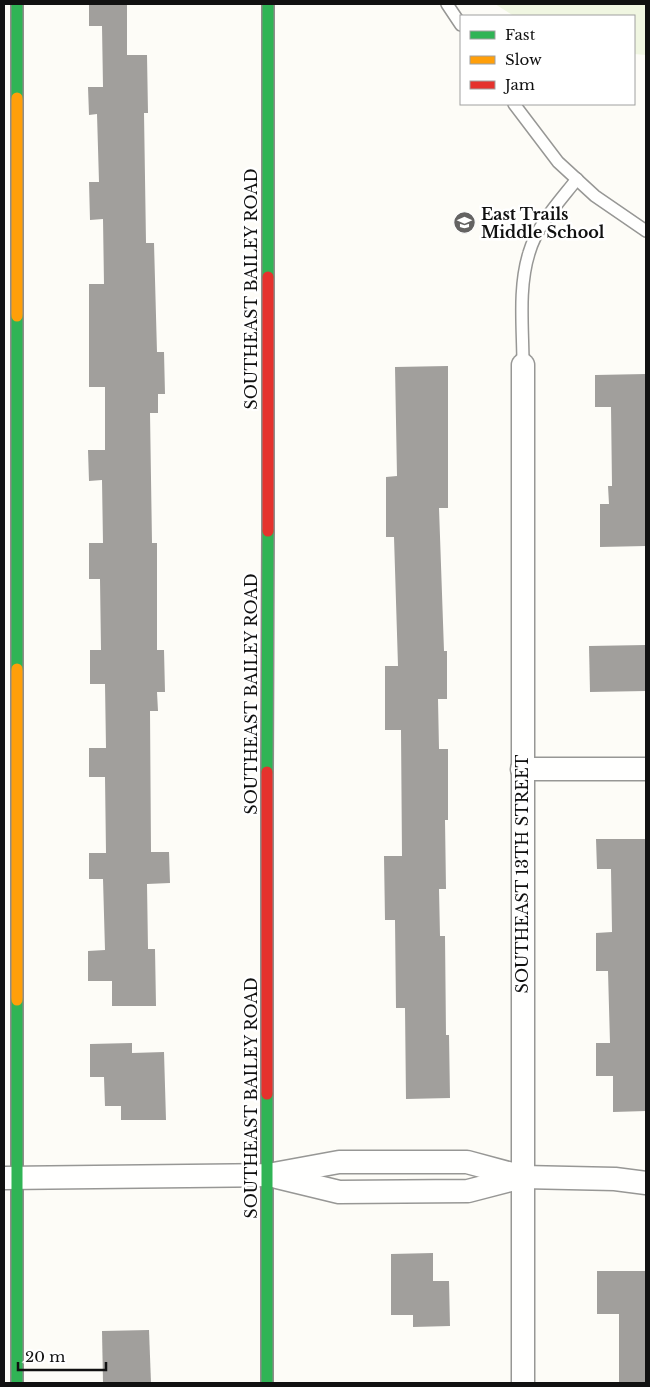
<svg xmlns="http://www.w3.org/2000/svg" width="650" height="1387" viewBox="0 0 650 1387" font-family="'Libre Baskerville',serif">
  <rect width="100%" height="100%" fill="#fdfcf7"/>
  <!-- pitch -->
  <path fill="#f0f6e1" d="M 495,4 L 646,4 L 646,55 L 634,54 L 634,16 L 514,16 Z"/>
  <!-- building -->
  <g fill="#a19f9c">
    <path d="M 89,4 L 127,4 L 127,55 L 147,55 L 148,113 L 144,113 L 146,243 L 154,243 L 157,352 L 164,352 L 165,394 L 158,394 L 158,413 L 150,413 L 152,543 L 157,543 L 157,650 L 164,650 L 165,692 L 157,692 L 158,711 L 150,711 L 151,852 L 169,852 L 170,883 L 147,884 L 148,949 L 155,949 L 156,1006 L 112,1006 L 112,981 L 88,981 L 88,951 L 105,950 L 103,879 L 89,879 L 89,853 L 106,853 L 105,777 L 89,777 L 89,748 L 106,748 L 105,684 L 90,684 L 90,650 L 101,650 L 100,579 L 89,579 L 89,543 L 103,543 L 102,480 L 89,481 L 88,450 L 105,450 L 105,387 L 89,387 L 89,284 L 104,284 L 103,219 L 90,220 L 89,182 L 99,182 L 97,114 L 89,115 L 88,87 L 103,87 L 102,26 L 89,26 Z"/>
    <path d="M 448,366 L 448,508 L 439,508 L 444,651 L 447,651 L 447,699 L 438,699 L 439,749 L 448,749 L 448,820 L 445,820 L 446,889 L 439,889 L 440,936 L 445,936 L 446,1035 L 449,1035 L 450,1098 L 406,1099 L 405,1008 L 396,1008 L 395,920 L 385,920 L 384,856 L 402,856 L 401,730 L 385,730 L 385,666 L 398,666 L 394,537 L 386,537 L 386,477 L 397,476 L 395,367 Z"/>
    <path d="M 646,374 L 646,546 L 600,547 L 600,504 L 609,504 L 608,486 L 612,486 L 611,407 L 595,407 L 595,375 Z"/>
    <path d="M 646,645 L 646,691 L 590,692 L 589,646 Z"/>
    <path d="M 596,839 L 646,839 L 646,1111 L 613,1112 L 613,1076 L 596,1076 L 596,1043 L 610,1043 L 608,971 L 596,971 L 596,933 L 612,932 L 611,869 L 597,869 Z"/>
    <path d="M 132,1043 L 132,1053 L 164,1052 L 166,1120 L 121,1120 L 121,1106 L 105,1106 L 104,1077 L 90,1077 L 90,1044 Z"/>
    <path d="M 433,1253 L 433,1281 L 449,1281 L 450,1326 L 413,1327 L 413,1315 L 391,1315 L 391,1254 Z"/>
    <path d="M 597,1271 L 646,1271 L 646,1383 L 619,1383 L 619,1314 L 597,1314 Z"/>
    <path d="M 149,1330 L 151,1383 L 103,1383 L 102,1331 Z"/>
  </g>
  <g fill="none" stroke-linecap="round" stroke-linejoin="round">
    <defs>
      <g id="lane">
        <path d="M 447,4 L 461,25"/>
        <path d="M 514,104 L 558,162 L 595,196 L 646,231"/>
        <path d="M 523,365 C 523,328 518,288 529,253 C 537,225 559,202 577,179"/>
      </g>
      <g id="street">
        <path d="M 523,365 L 523,1383"/>
        <path d="M 522,769 L 646,769"/>
        <path d="M 277,1177 L 339,1192 L 468,1191 L 522,1177"/>
        <path d="M 4,1178 L 268,1175 L 339,1162 L 467,1162 L 523,1177 L 615,1179 L 646,1183"/>
      </g>
      <g id="fast">
        <path d="M 17,4 L 17,98"/>
        <path d="M 268,277 L 268,4"/>
        <path d="M 17,316 L 17,669"/>
        <path d="M 267,772 L 268,531"/>
        <path d="M 17,1000 L 17,1383"/>
        <path d="M 267,1383 L 267,1094"/>
      </g>
      <g id="slow">
        <path d="M 17,98 L 17,316"/>
        <path d="M 17,669 L 17,1000"/>
      </g>
      <g id="jam">
        <path d="M 268,531 L 268,277"/>
        <path d="M 267,1094 L 267,772"/>
      </g>
    </defs>
    <!-- lane casing -->
    <use href="#lane" stroke="#979795" stroke-width="14"/>
    <!-- street casing -->
    <use href="#street" stroke="#979795" stroke-width="25"/>
    <!-- fast casing -->
    <use href="#fast" stroke="#8e8d8b" stroke-width="14"/>
    <!-- slow casing -->
    <use href="#slow" stroke="#8e8d8b" stroke-width="14"/>
    <!-- jam casing -->
    <use href="#jam" stroke="#8e8d8b" stroke-width="14"/>
    <!-- lane -->
    <use href="#lane" stroke="#fffffe" stroke-width="11"/>
    <!-- street -->
    <use href="#street" stroke="#fffffe" stroke-width="22"/>
    <!-- fast -->
    <use href="#fast" stroke="#30b455" stroke-width="11"/>
    <!-- slow -->
    <use href="#slow" stroke="#ff9f0a" stroke-width="11"/>
    <!-- jam -->
    <use href="#jam" stroke="#e5322d" stroke-width="11"/>
  </g>
  <!-- icons -->
  <defs>
    <symbol id="school-disc" viewBox="-11 -11 22 22"><circle r="9.5" fill="#646362" stroke="#fff"/><path d="M0-5L7-2L0 1L-7-2ZM-4 1L0 2.5L4 1V4Q0 6-4 4Z" fill="#fff"/></symbol>
  </defs>
  <g fill-rule="evenodd">
    <use href="#school-disc" x="452" y="210" width="25" height="25"/>
  </g>
  <g text-anchor="middle" dominant-baseline="central" stroke-width="5" stroke-linejoin="round" paint-order="stroke">
    <!-- poi labels -->
    <g font-size="16" font-weight="bold" fill="#111" stroke="#fff" text-anchor="start">
      <text x="481" y="214">East Trails<tspan x="481" dy="18">Middle School</tspan></text>
    </g>
    <!-- street labels -->
    <g font-size="16" fill="#111" stroke="#fff">
      <text transform="translate(251 289) rotate(-90)">SOUTHEAST BAILEY ROAD</text>
      <text transform="translate(251 694) rotate(-90)">SOUTHEAST BAILEY ROAD</text>
      <text transform="translate(522 874) rotate(-90)">SOUTHEAST 13TH STREET</text>
      <text transform="translate(251 1098) rotate(-90)">SOUTHEAST BAILEY ROAD</text>
    </g>
  </g>
  <!-- border -->
  <rect width="650" height="1387" fill="none" stroke="#111111" stroke-width="10"/>
  <!-- legend -->
  <rect x="460" y="15" width="175" height="90" fill="#ffffff" stroke="#a0a0a0"/>
  <rect x="470" y="31" width="25" height="8" fill="#30b455" stroke="#a0a0a0"/>
  <text x="505" y="40" font-size="15" fill="#111111">Fast</text>
  <rect x="470" y="56" width="25" height="8" fill="#ff9f0a" stroke="#a0a0a0"/>
  <text x="505" y="65" font-size="15" fill="#111111">Slow</text>
  <rect x="470" y="81" width="25" height="8" fill="#e5322d" stroke="#a0a0a0"/>
  <text x="505" y="90" font-size="15" fill="#111111">Jam</text>
  <!-- scale -->
  <path d="M18 1362v8h88v-8" fill="none" stroke="#111111" stroke-width="2.5"/>
  <text x="25" y="1362" font-size="15" fill="#111111" stroke="#ffffff" stroke-width="4" paint-order="stroke">20 m</text>
</svg>
